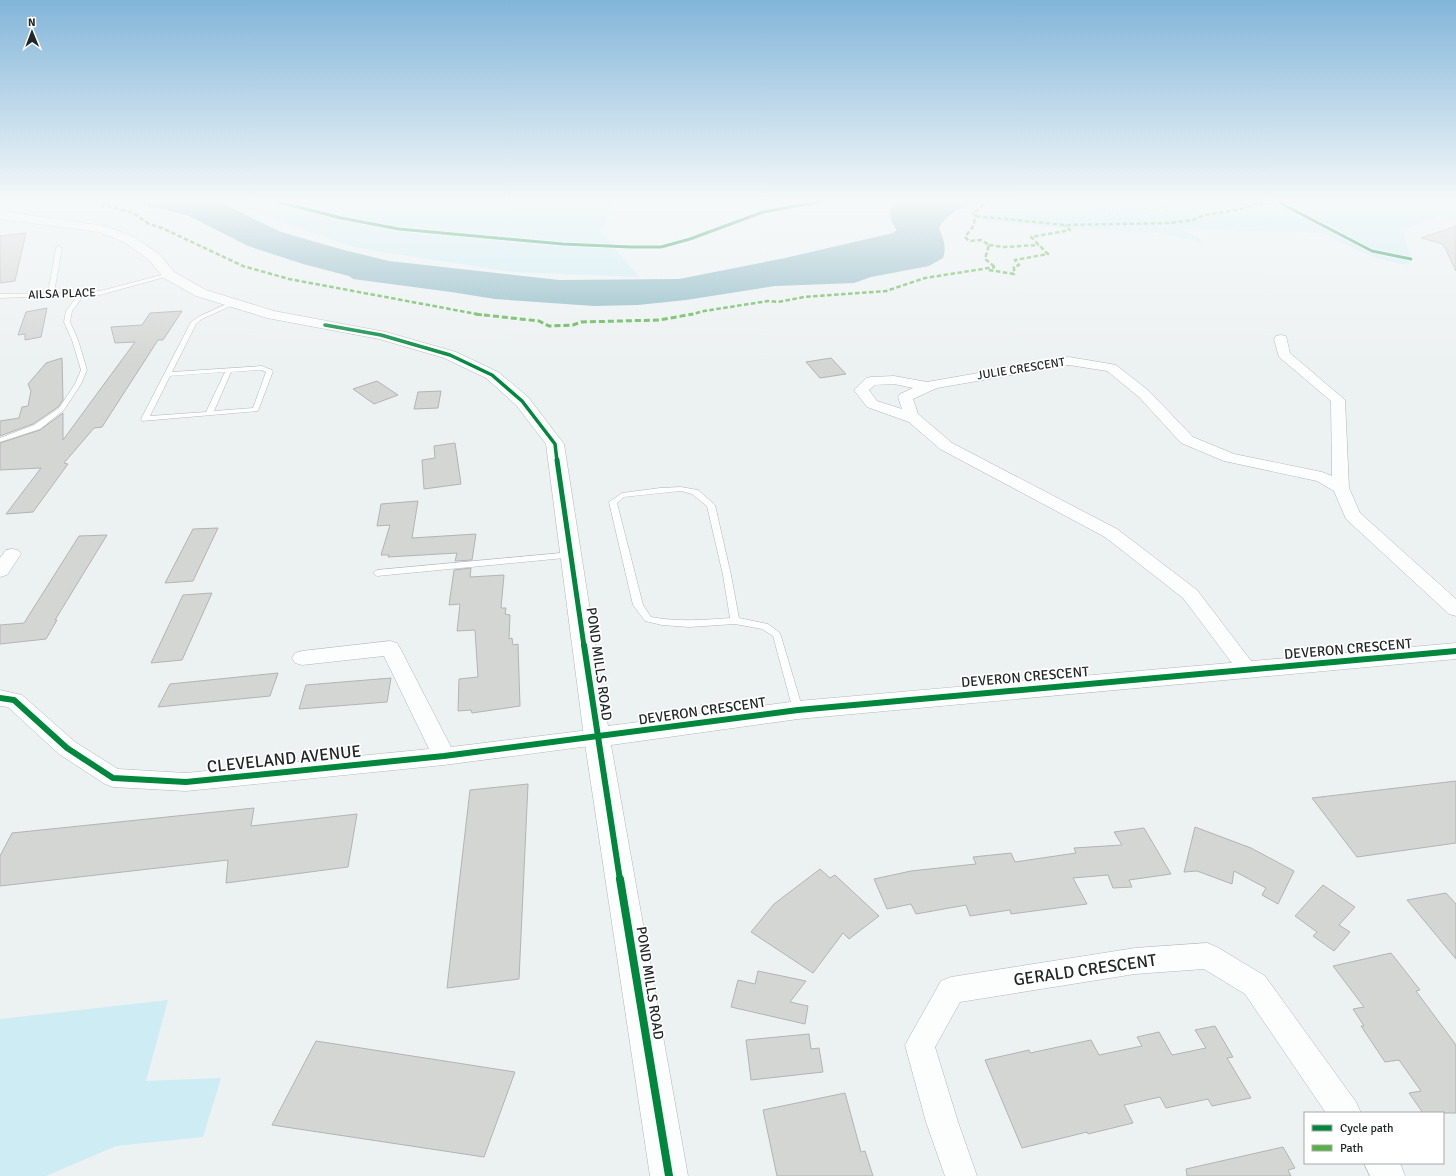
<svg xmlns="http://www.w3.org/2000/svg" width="1456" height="1176" viewBox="0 0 1456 1176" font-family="Signika,sans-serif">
  <rect width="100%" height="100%" fill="#ecf1f2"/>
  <!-- green -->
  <g fill="#ceecf4">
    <path d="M 0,200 L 93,200 L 107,209 L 49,203 L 14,208 L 0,206 Z"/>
    <path d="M 221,200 L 604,200 L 615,205 L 601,232 L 639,277 L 512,272 L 357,248 Z"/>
    <path d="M 1001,200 L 1157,200 L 1159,210 L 1034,210 L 990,208 Z"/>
    <path d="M 1159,200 L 1456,200 L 1456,219 L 1437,217 L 1403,230 L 1411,259 L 1408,259 L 1410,265 C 1379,262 1352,249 1324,233 L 1180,229 L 1203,240 L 1200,242 L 1156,232 L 1085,230 L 981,221 L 981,219 L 989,211 L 1163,212 L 1164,205 Z"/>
    <path d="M 168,1000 L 146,1081 L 221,1078 L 203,1137 L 116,1146 L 46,1176 L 0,1176 L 0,1019 Z"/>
  </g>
  <!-- water -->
  <path fill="#8ab6c2" d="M 124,200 L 216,200 L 281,232 L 344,250 L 389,261 L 559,280 L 679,279 L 785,258 L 893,233 L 897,230 C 889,221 887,208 898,200 L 977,200 C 962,206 947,214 939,228 C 943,238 947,247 943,258 L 929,266 L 871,277 L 854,283 L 775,286 L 686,300 L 638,305 L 594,306 L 495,299 L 451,292 L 353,279 L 349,276 L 303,264 L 248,246 L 187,215 Z"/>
  <!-- building -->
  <g fill="#d4d6d4" stroke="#b3b4b4">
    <path d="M 1456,226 L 1456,271 L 1443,244 L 1421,238 Z"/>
    <path d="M 26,233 L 15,281 L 0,283 L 0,236 Z"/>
    <path d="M 47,308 L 41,337 L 25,340 L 25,334 L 18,335 L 26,312 Z"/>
    <path d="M 182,311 L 163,340 L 158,340 L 102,427 L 94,428 L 64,463 L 68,464 L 33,512 L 6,514 L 41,468 L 0,470 L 0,443 L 40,430 L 63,413 L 63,440 L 135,342 L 115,343 L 111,327 L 142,325 L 150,313 Z"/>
    <path d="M 62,358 L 63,400 L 58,407 L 33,424 L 0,436 L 0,421 L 19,418 L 22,407 L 28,406 L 31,391 L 28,384 L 46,363 Z"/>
    <path d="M 831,358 L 846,374 L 820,378 L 806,362 Z"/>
    <path d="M 377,381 L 398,395 L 374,404 L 353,389 Z"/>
    <path d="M 441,391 L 438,408 L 414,409 L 418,392 Z"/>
    <path d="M 455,443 L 461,484 L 424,489 L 422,460 L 435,458 L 434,446 Z"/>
    <path d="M 418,501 L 412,538 L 476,534 L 472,560 L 455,561 L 457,553 L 388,557 L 389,555 L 381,555 L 390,525 L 377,526 L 381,504 Z"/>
    <path d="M 218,528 L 193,581 L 165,583 L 193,529 Z"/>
    <path d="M 107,535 L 55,620 L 57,620 L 46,639 L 0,644 L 0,625 L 24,623 L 79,536 Z"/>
    <path d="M 471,568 L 470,577 L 504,575 L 501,608 L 506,608 L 505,614 L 510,615 L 509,639 L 512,638 L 513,645 L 518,644 L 520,706 L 472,713 L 471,710 L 458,711 L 459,679 L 478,677 L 475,630 L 457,631 L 460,604 L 449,605 L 454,570 Z"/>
    <path d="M 212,593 L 182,660 L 151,663 L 183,595 Z"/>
    <path d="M 278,673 L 270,696 L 158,707 L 170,684 Z"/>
    <path d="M 391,678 L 387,702 L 299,709 L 306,685 Z"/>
    <path d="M 1456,781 L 1456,843 L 1357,857 L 1312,798 Z"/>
    <path d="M 528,784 L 519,979 L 447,988 L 470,790 Z"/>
    <path d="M 254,808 L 251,826 L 357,814 L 348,867 L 226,883 L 228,860 L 0,886 L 0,856 L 12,833 Z"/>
    <path d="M 1195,827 L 1251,848 L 1294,871 L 1278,904 L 1262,895 L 1266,888 L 1234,871 L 1232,884 L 1197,871 L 1184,872 Z"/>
    <path d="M 1144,828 L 1171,874 L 1129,880 L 1132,887 L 1113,888 L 1108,875 L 1073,878 L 1087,904 L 1011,914 L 1010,910 L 970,916 L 966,905 L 916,914 L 911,904 L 887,909 L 874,879 L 911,871 L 976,864 L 973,857 L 1011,853 L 1015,862 L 1076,853 L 1074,848 L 1122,845 L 1114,832 Z"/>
    <path d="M 820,869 L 830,878 L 835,875 L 879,916 L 849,939 L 843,933 L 813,973 L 751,932 L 774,904 Z"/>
    <path d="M 1323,885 L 1355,907 L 1339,925 L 1350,932 L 1334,951 L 1313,936 L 1317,932 L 1295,916 Z"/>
    <path d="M 1446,893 L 1456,904 L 1456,959 L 1407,900 Z"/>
    <path d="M 1391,953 L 1420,990 L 1416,991 L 1456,1045 L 1456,1113 L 1423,1113 L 1409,1093 L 1421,1091 L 1399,1060 L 1385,1062 L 1361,1026 L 1364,1026 L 1353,1009 L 1364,1007 L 1333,966 Z"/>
    <path d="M 758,971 L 806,981 L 790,1002 L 808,1006 L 805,1024 L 731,1007 L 738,980 L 755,984 Z"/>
    <path d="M 1215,1026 L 1233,1057 L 1227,1058 L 1251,1098 L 1212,1106 L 1208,1099 L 1166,1108 L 1160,1097 L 1124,1105 L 1133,1123 L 1088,1134 L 1087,1132 L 1022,1148 L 985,1060 L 1029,1050 L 1030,1053 L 1091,1040 L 1099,1055 L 1142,1046 L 1137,1037 L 1159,1032 L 1172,1055 L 1206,1048 L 1195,1030 Z"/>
    <path d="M 809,1034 L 811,1049 L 819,1048 L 823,1072 L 751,1080 L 746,1040 Z"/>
    <path d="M 316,1041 L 515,1072 L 484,1157 L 272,1125 Z"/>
    <path d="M 845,1093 L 861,1152 L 865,1151 L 873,1176 L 777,1176 L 763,1110 Z"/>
    <path d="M 1283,1147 L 1295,1168 L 1288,1170 L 1291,1176 L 1187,1176 L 1186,1169 Z"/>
  </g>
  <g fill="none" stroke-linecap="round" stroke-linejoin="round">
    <defs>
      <g id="lane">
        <path d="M 59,246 L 62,248 L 54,293 L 100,291 L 169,273 L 172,275 L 100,295 L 84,295 L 72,311 L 70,322 L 78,340 L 87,370 L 81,384 L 64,410 L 40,429 L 0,442 L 0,438 L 34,425 L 59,408 L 75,384 L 81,370 L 72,340 L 64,322 L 66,311 L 78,295 L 0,298 L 0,294 L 48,293 L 56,248 Z"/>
        <path d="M 233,301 L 236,303 L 235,304 L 202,319 L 196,324 L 172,372 L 262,366 L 272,370 L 273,371 L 258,411 L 142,421 L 141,419 L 191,322 L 198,317 ZM 261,370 L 266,372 L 253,408 L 214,411 L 231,372 ZM 225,372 L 206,412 L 150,416 L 170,376 Z"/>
        <path d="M 681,487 L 698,490 L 715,505 L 731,575 L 739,618 L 768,624 L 780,633 L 803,710 L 802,713 L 794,713 L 793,710 L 773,636 L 762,629 L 735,624 L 689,627 L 662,625 L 645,621 L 633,605 L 609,502 L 622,493 L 660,488 ZM 681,491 L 692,494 L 707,506 L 723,575 L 730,618 C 703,620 677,622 651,617 L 643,605 L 617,503 L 624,497 Z"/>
        <path d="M 572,552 L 575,553 L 576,555 L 575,557 L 377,576 L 373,573 L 377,570 Z"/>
      </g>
      <g id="street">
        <path d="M 1281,335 L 1286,336 L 1290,353 L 1345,400 L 1349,488 L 1360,513 L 1456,599 L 1456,616 L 1449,614 L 1346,519 L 1334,491 L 1317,481 L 1224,461 L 1181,443 L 1139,397 L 1107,371 L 1069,365 L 937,388 L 913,399 L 918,414 L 952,443 L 1117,529 L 1197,590 L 1258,670 L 1255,675 L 1248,677 L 1241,675 L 1183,598 L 1105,537 L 940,449 L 909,422 L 867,407 L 854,390 L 866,378 L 871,377 L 894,376 L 927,382 L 1069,357 L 1111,364 L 1116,365 L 1149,391 L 1193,437 L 1234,454 L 1322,472 L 1332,476 L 1331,401 L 1279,357 L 1274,339 L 1276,336 ZM 894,384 L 913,388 L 900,394 L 898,397 L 902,409 L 877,401 L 869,390 L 875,385 Z"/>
        <path d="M 12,549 L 18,550 L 21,554 L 7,575 L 0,577 L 0,558 L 6,550 Z"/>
        <path d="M 390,641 L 397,643 L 400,648 L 451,747 L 597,729 L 605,731 L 608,737 L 605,743 L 597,745 L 444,765 L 186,791 L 113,787 L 105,784 L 59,754 L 8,707 L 0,706 L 0,690 L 22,695 L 75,742 L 118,769 L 186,773 L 429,749 L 384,656 L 302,665 L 295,663 L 292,658 L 295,653 L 302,651 Z"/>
        <path d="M 1207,943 L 1217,947 L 1265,976 L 1356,1102 L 1361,1113 L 1326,1113 L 1245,994 L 1204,969 L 1135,974 L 960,1002 L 935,1047 L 958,1122 L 977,1176 L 945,1176 L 926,1122 L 905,1045 L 941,981 L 951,977 L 1135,948 Z"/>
        <path d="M 1364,1163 L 1400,1163 L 1405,1176 L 1370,1176 Z"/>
      </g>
      <path id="secondary" d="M 0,211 L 105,226 L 134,237 L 160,255 L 174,272 L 206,290 L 274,311 L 386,332 L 456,352 L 498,372 L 528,397 L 564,444 L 608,726 L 798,701 L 1456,643 L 1456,659 L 798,719 L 611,745 L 688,1176 L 650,1176 L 584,737 L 546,444 L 516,405 L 486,378 L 444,358 L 379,339 L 267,318 L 196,296 L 164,278 L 150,261 L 126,243 L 99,232 L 0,219 Z"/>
    </defs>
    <!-- lane casing -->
    <use href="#lane" stroke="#b3b7b8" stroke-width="1"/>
    <!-- street casing -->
    <use href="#street" stroke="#b3b7b8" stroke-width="1"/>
    <!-- secondary casing -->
    <use href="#secondary" stroke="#b3b7b8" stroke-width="1"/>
    <!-- lane -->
    <use href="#lane" fill="#fcfdfd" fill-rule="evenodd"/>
    <!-- street -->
    <use href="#street" fill="#fcfdfd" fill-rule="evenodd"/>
    <!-- secondary -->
    <use href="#secondary" fill="#fcfdfd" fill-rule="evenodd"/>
    <!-- quiet-far1 -->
    <g stroke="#55b245" stroke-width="2.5" stroke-dasharray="4.5 2.5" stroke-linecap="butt">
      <path d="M 87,200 L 133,213 L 149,224 L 162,228 L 243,266 L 289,279 L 482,315"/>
      <path d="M 989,200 L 973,214 L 976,216 L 972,228 L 965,237 L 969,241 L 981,240 L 989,245 L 985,259 L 995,267"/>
      <path d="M 976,216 L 1065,225 L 1169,223 L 1193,220 L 1204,215 L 1238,210 L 1256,204 L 1278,202"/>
      <path d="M 989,245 L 1004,247 L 1039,245"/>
      <path d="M 989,270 L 1014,274 L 1014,267 L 1019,265 L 1015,260 L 1048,254 L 1031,237 L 1070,230 L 1065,225"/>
      <path d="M 689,315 L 704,311 L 768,301 L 778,302 L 804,297 L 886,291 L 925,278 L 995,267"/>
    </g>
    <!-- quiet -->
    <path stroke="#55b245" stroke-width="3" stroke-dasharray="6 3" stroke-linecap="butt" d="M 475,314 L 539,321 L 549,326 L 573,325 L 581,322 L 659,320 L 693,314"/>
    <defs>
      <g id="cycleway-far4">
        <path d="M 271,200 L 341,218 L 399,229 L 563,244 L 631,247 L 661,247 L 690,239 L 763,212 L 829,200"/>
        <path d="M 1277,200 L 1278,202 L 1372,251 L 1411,259"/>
      </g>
      <path id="cycleway-far3" d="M 325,325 L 381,335 L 450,355 L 492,375 L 522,401 L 555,444 L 557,461"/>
      <path id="cycleway-far2" d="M 557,460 L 584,646"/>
      <g id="cycleway-far1">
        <path d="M 584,645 L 620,880"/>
        <path d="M 0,698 L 14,700 L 67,748 L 113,778 L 186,782 L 444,756 L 798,710 L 1456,651"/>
      </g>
      <path id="cycleway" d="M 620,879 L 669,1176"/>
    </defs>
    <!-- cycleway-far4 casing -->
    <use href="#cycleway-far4" stroke="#fff" stroke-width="4.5"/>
    <!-- cycleway-far3 casing -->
    <use href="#cycleway-far3" stroke="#fff" stroke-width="5.5"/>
    <!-- cycleway-far2 casing -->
    <use href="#cycleway-far2" stroke="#fff" stroke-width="8"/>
    <!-- cycleway-far1 casing -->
    <use href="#cycleway-far1" stroke="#fff" stroke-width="8"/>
    <!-- cycleway casing -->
    <use href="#cycleway" stroke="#fff" stroke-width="10"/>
    <!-- cycleway-far4 -->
    <use href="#cycleway-far4" stroke="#00873e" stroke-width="3"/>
    <!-- cycleway-far3 -->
    <use href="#cycleway-far3" stroke="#00873e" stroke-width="3.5"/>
    <!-- cycleway-far2 -->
    <use href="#cycleway-far2" stroke="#00873e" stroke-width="5"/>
    <!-- cycleway-far1 -->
    <use href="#cycleway-far1" stroke="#00873e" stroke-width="6"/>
    <!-- cycleway -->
    <use href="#cycleway" stroke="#00873e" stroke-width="8"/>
  </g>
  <!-- sky -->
  <linearGradient id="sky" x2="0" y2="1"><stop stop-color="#82b5d9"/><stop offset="0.55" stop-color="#f6f9f9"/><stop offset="1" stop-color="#f6f9f9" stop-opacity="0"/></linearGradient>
  <rect width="1456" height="365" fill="url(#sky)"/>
  <g text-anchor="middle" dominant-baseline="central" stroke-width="3.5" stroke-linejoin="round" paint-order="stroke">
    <!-- far-street labels -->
    <g font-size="12" fill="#222627" stroke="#fff">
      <text transform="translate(62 294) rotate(-2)">AILSA PLACE</text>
      <text transform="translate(1021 369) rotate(-9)">JULIE CRESCENT</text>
    </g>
    <!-- street labels -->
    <g font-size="14" fill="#222627" stroke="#fff">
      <text transform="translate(1348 649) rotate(-5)">DEVERON CRESCENT</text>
      <text transform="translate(599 664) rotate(82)">POND MILLS ROAD</text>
      <text transform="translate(1025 677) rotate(-5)">DEVERON CRESCENT</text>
      <text transform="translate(702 711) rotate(-8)">DEVERON CRESCENT</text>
      <text transform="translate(650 983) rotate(81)">POND MILLS ROAD</text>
    </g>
    <!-- near-street labels -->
    <g font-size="17" fill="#222627" stroke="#fff">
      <text transform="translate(284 759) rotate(-6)">CLEVELAND AVENUE</text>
      <text transform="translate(1085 970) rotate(-8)">GERALD CRESCENT</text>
    </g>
  </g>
  <!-- legend -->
  <rect x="1304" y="1112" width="140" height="52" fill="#ffffff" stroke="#a7a8a9"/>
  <rect x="1312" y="1125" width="20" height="6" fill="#00873e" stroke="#a7a8a9"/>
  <text x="1340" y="1132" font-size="12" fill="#222627">Cycle path</text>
  <rect x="1312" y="1145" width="20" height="6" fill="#55b245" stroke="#a7a8a9"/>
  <text x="1340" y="1152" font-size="12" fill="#222627">Path</text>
  <!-- north arrow -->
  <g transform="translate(32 32) rotate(359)" stroke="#ffffff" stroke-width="3" paint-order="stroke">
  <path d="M0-3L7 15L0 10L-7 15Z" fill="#222627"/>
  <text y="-6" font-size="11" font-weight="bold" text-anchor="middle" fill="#222627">N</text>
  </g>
</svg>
